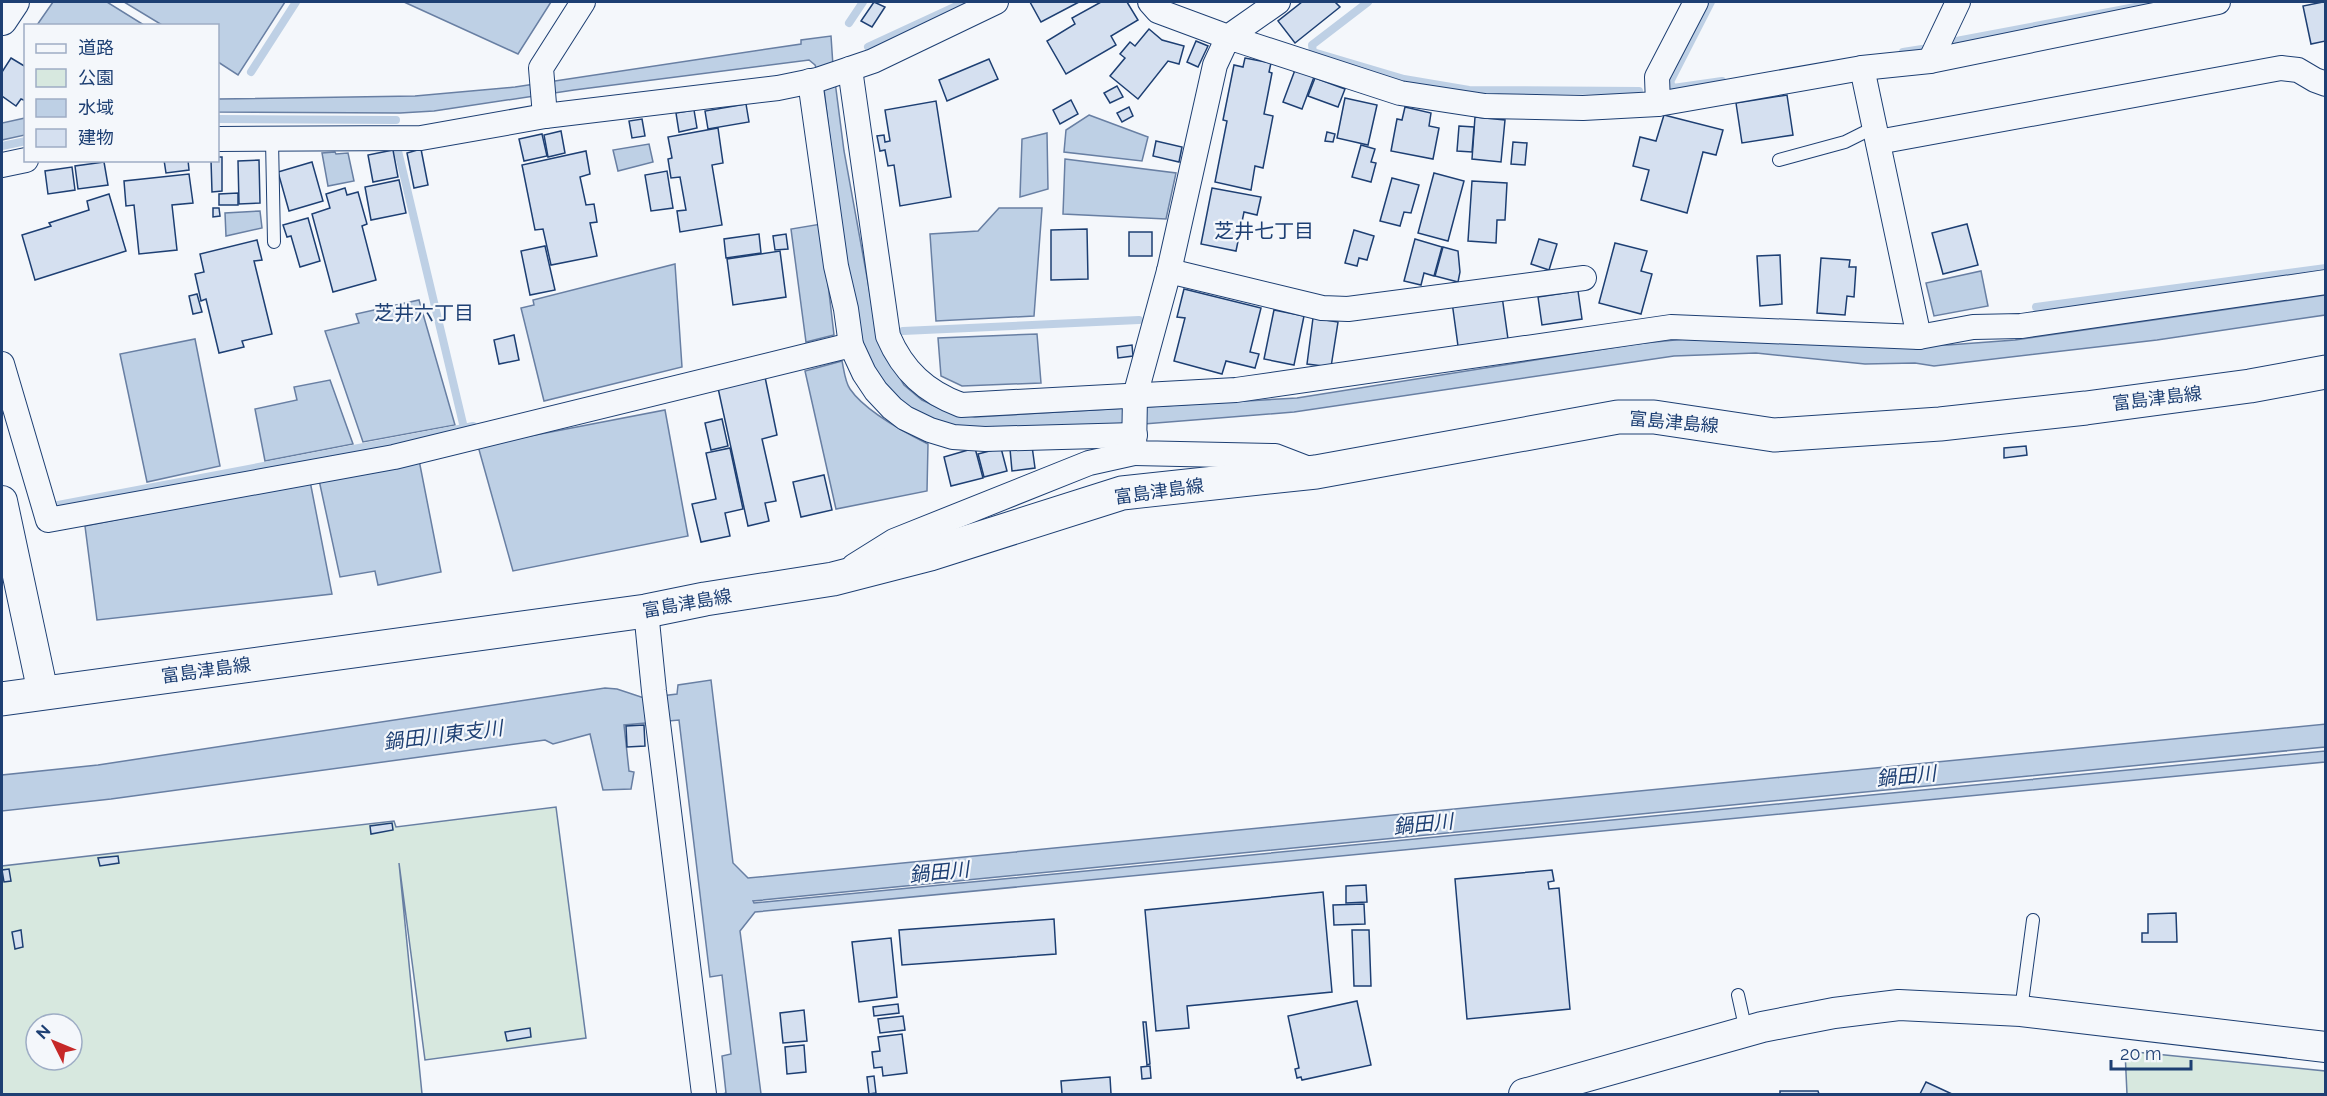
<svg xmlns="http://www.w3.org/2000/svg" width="2327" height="1096" viewBox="0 0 2327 1096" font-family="Raleway,'Noto Sans JP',sans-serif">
  <rect width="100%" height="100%" fill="#f4f7fb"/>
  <!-- green -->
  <g fill="#d7e8df" stroke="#687fa3" stroke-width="1.5" fill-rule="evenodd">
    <path d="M 556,807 L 586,1038 L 425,1060 L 399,863 L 422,1094 L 2,1094 L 2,866 L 394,821 L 396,827 ZM 36,1024 L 72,1024 L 72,1060 L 36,1060 Z"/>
    <path d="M 2125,1051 L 2325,1071 L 2325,1094 L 2127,1094 Z"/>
  </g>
  <!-- water -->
  <g fill="#bed0e5" stroke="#687fa3" stroke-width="1.5">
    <path d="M 53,2 L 107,2 L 144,25 L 37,25 Z"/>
    <path d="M 124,2 L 285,2 L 238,75 L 218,62 L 218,26 L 162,25 Z"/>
    <path d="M 404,2 L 551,2 L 518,54 Z"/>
    <path d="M 831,36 L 833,66 L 844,151 L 879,343 L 904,385 L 922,400 L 948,412 L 975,417 L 1297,398 L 1635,344 L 1685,339 L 1948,345 L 2015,340 L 2325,295 L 2325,315 L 2157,340 L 1934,366 L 1915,363 L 1865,364 L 1756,353 L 1674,356 L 1294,412 L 1106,427 L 958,430 L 892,400 L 859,341 L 845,266 L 824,89 L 815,65 L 809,60 L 574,90 L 434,111 L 400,113 L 218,112 L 218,99 L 415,96 L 515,87 L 801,44 L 801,40 Z"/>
    <path d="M 1089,115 L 1148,137 L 1142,161 L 1064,152 L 1066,130 Z"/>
    <path d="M 25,118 L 25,135 L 2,140 L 2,123 Z"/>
    <path d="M 1047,133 L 1048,189 L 1020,197 L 1022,139 Z"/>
    <path d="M 649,144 L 653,162 L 618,171 L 613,150 Z"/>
    <path d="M 335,152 L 336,154 L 348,153 L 354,181 L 328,186 L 322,153 Z"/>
    <path d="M 1065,159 L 1176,173 L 1166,219 L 1063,214 Z"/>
    <path d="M 999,208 L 1042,208 L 1034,316 L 936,321 L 930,234 L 978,231 Z"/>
    <path d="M 260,211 L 262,228 L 226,236 L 225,213 Z"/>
    <path d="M 821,224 L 834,335 L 806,342 L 791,229 Z"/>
    <path d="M 675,264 L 682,367 L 544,401 L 521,308 L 534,305 L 533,300 Z"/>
    <path d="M 1981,271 L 1988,306 L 1934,316 L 1926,283 Z"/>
    <path d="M 419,300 L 455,425 L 363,442 L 325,331 L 359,323 L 356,314 Z"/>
    <path d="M 1037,334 L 1041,383 L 962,386 L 941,376 L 938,338 Z"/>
    <path d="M 195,339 L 220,466 L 147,482 L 120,354 Z"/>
    <path d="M 842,361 C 844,370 845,382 850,389 C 865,411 904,432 928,444 L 927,491 L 836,509 L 805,371 Z"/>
    <path d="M 330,380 L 353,444 L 265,461 L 255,409 L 297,400 L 294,387 Z"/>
    <path d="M 665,410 L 688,536 L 513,571 L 478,446 Z"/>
    <path d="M 419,460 L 441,572 L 378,585 L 375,571 L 340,577 L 319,480 Z"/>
    <path d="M 310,481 L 332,594 L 97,620 L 85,526 Z"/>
    <path d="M 711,680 L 733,863 L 748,878 L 2326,724 L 2325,747 L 803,896 L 753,901 L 754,903 L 2325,751 L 2325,762 L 755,912 L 740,931 L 761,1094 L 723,1094 L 726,1093 L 722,1056 L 731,1054 L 722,975 L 710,977 L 679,720 L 624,725 L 629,771 L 634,772 L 631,789 L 603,790 L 590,734 L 553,744 L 545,740 L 111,799 L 2,811 L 2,775 L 98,765 L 605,688 L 617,689 L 644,698 L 677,694 L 678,685 Z"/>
  </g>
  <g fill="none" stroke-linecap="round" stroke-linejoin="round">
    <!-- stream -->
    <g stroke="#bed0e5" stroke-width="8">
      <path d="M 1368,2 L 1312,45 L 1313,52 L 1404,79 L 1469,90 L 1639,91"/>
      <path d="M 1711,2 L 1670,82 L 1673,88 L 1722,81"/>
      <path d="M 849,23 L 863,2"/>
      <path d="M 1951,42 L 2151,4"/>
      <path d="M 868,47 L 965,2"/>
      <path d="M 1903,52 L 1922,49"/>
      <path d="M 251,72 L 296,2"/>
      <path d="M 218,119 L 396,120"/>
      <path d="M 2,146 L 26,141"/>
      <path d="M 398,151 L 464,428 L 473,426"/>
      <path d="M 2036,307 L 2326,268"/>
      <path d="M 903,331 L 1139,320"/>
      <path d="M 58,505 L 464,428"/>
    </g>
  </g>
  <!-- building -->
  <g fill="#d5e0f0" stroke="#1d3f73" stroke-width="1.5">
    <path d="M 874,2 L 885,7 L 872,27 L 861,21 Z"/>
    <path d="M 1030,2 L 1079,2 L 1041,22 Z"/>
    <path d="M 1101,2 L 1127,2 L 1138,20 L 1111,36 L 1116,45 L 1066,74 L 1047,41 L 1075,24 L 1072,18 Z"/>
    <path d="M 1302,2 L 1335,2 L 1340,7 L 1295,43 L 1278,21 Z"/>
    <path d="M 2323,2 L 2326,2 L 2326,44 L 2325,41 L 2311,44 L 2303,6 Z"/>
    <path d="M 1149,29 L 1162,40 L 1184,46 L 1179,64 L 1168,61 L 1138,99 L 1110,76 L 1125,58 L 1120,54 L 1130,42 L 1135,46 Z"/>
    <path d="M 1196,41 L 1208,46 L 1198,67 L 1187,62 Z"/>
    <path d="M 11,58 L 26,67 L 26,101 L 21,99 L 16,106 L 2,96 L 2,72 Z"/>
    <path d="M 1245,58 L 1271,63 L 1269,72 L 1272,73 L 1264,114 L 1273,116 L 1263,168 L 1255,166 L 1251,190 L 1215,182 L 1227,121 L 1223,120 L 1234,65 L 1243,67 Z"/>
    <path d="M 989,59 L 998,79 L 947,101 L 939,80 Z"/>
    <path d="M 1295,70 L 1314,77 L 1302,109 L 1283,102 Z"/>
    <path d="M 1315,78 L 1345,89 L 1338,107 L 1308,96 Z"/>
    <path d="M 1117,86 L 1123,97 L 1110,103 L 1104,93 Z"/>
    <path d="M 1787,95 L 1793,135 L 1742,143 L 1736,103 Z"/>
    <path d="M 1345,98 L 1377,105 L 1368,145 L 1337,138 Z"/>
    <path d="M 1071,100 L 1078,114 L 1060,124 L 1053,110 Z"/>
    <path d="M 936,101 L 951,197 L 900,206 L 894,165 L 888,166 L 885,150 L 880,151 L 877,136 L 884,135 L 885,142 L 890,141 L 885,110 Z"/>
    <path d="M 746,104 L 749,122 L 708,129 L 705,111 Z"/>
    <path d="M 1129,107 L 1133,116 L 1122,122 L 1117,113 Z"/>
    <path d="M 1405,107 L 1431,113 L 1429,126 L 1439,128 L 1433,159 L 1391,151 L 1397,119 L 1402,120 Z"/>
    <path d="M 694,110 L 697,128 L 679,132 L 676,113 Z"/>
    <path d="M 1664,115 L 1723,130 L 1716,155 L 1703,152 L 1687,213 L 1641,200 L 1649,170 L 1633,166 L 1640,137 L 1656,141 Z"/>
    <path d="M 1475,117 L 1505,120 L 1501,162 L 1472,159 Z"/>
    <path d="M 642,119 L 645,136 L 632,138 L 629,121 Z"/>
    <path d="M 1459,126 L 1474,127 L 1472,152 L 1457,151 Z"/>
    <path d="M 718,128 L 723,163 L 712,165 L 722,225 L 680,232 L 677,211 L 686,210 L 680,177 L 671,178 L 668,159 L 672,158 L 668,137 Z"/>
    <path d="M 561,131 L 565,153 L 548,157 L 544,135 Z"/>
    <path d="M 1327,132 L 1335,134 L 1333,142 L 1325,141 Z"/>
    <path d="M 542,134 L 547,156 L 524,161 L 519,139 Z"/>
    <path d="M 1156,141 L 1182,147 L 1179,162 L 1153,156 Z"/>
    <path d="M 1513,142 L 1527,143 L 1525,165 L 1511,164 Z"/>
    <path d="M 1361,145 L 1375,149 L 1371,162 L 1376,163 L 1371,182 L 1352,177 Z"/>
    <path d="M 421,149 L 428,185 L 414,188 L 407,153 Z"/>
    <path d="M 393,150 L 398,177 L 373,182 L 368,155 Z"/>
    <path d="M 586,151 L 590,174 L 580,177 L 586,205 L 594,204 L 597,222 L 590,223 L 597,256 L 551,265 L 543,229 L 535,230 L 522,165 Z"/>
    <path d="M 218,157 L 222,157 L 222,191 L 212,192 L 211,160 L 218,160 Z"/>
    <path d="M 164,160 L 188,160 L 189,170 L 166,173 Z"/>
    <path d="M 259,160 L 260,203 L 239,204 L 238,161 Z"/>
    <path d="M 104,162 L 108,185 L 78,189 L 75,166 Z"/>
    <path d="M 312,162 L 323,201 L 289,211 L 278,172 Z"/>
    <path d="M 72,167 L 75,190 L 48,194 L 45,171 Z"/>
    <path d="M 667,171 L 673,208 L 651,211 L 645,175 Z"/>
    <path d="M 1434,173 L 1464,181 L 1448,241 L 1418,233 Z"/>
    <path d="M 189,174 L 193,203 L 172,205 L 177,250 L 139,254 L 134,205 L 126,206 L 124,181 Z"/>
    <path d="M 1392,178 L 1419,185 L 1411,213 L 1404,212 L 1400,226 L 1380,221 Z"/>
    <path d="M 399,180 L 406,213 L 371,220 L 365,187 Z"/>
    <path d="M 1472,181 L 1507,183 L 1505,220 L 1497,220 L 1496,243 L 1468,241 Z"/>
    <path d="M 345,188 L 347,195 L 358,192 L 367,224 L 362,226 L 376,280 L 333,292 L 312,214 L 330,208 L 326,194 Z"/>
    <path d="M 1212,188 L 1261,197 L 1257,215 L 1244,212 L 1236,251 L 1201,244 Z"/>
    <path d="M 238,193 L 238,205 L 219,205 L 219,194 Z"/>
    <path d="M 109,194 L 126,251 L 35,280 L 22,235 L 51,226 L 49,223 L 89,210 L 87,201 Z"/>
    <path d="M 213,208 L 219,208 L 220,216 L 213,217 Z"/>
    <path d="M 308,218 L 320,261 L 300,267 L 291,236 L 287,237 L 283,225 Z"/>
    <path d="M 1967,224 L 1978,265 L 1943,274 L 1932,233 Z"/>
    <path d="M 1087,229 L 1088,279 L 1051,280 L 1051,230 Z"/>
    <path d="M 1354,230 L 1374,236 L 1367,260 L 1359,258 L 1357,266 L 1345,263 Z"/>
    <rect x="1129" y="232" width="23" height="24"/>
    <path d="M 759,234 L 761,253 L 726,258 L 724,239 Z"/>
    <path d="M 786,234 L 788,249 L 775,250 L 773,236 Z"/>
    <path d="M 1415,239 L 1442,247 L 1434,276 L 1424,273 L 1421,285 L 1404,281 Z"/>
    <path d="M 1539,239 L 1557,244 L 1549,270 L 1531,264 Z"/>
    <path d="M 257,240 L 262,260 L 254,261 L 272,334 L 242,341 L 244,347 L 219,353 L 206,299 L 201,301 L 195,274 L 204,272 L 200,254 Z"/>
    <path d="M 1615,243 L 1647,251 L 1641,271 L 1652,274 L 1641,314 L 1599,303 Z"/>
    <path d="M 545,246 L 555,290 L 530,295 L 521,251 Z"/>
    <path d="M 1443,247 L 1458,251 L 1460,272 L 1458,282 L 1435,276 Z"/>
    <path d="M 780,251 L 786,297 L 733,305 L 727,259 Z"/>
    <path d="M 1780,255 L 1782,304 L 1760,306 L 1757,256 Z"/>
    <path d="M 1821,258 L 1850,260 L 1849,267 L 1856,267 L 1854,297 L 1847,296 L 1845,315 L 1817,313 Z"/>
    <path d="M 1184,289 L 1261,308 L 1250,352 L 1259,354 L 1255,368 L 1226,361 L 1222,374 L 1174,361 L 1185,318 L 1177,317 Z"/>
    <path d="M 1578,291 L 1582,319 L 1542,325 L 1538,297 Z"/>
    <path d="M 197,294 L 202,312 L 193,314 L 189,296 Z"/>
    <path d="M 1502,296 L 1508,339 L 1458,346 L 1452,302 Z"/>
    <path d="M 1274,310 L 1304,316 L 1294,365 L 1264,359 Z"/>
    <path d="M 1313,318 L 1338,322 L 1331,367 L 1307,364 Z"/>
    <path d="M 514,335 L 519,360 L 499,364 L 494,340 Z"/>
    <path d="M 1132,345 L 1133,356 L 1118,358 L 1117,347 Z"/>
    <path d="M 765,377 L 777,435 L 762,439 L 776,501 L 765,503 L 769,521 L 748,526 L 718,388 Z"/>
    <path d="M 722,419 L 728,446 L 711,450 L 705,423 Z"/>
    <path d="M 1032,446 L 1035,468 L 1012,471 L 1010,449 Z"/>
    <path d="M 2026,446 L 2027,455 L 2004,458 L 2004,448 Z"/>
    <path d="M 730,448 L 743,509 L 725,513 L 730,536 L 701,542 L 692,504 L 716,499 L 706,453 Z"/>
    <path d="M 975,448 L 983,478 L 951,486 L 944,457 Z"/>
    <path d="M 1001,448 L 1007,471 L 984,477 L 978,454 Z"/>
    <path d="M 824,475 L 832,510 L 801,517 L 793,482 Z"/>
    <path d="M 644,725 L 645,746 L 627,747 L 626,726 Z"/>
    <path d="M 392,823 L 393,830 L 371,834 L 370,826 Z"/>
    <path d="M 118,856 L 119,863 L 100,866 L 98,858 Z"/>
    <path d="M 9,869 L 11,881 L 4,882 L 2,870 Z"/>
    <path d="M 1552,870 L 1554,881 L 1548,882 L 1549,889 L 1559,888 L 1570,1009 L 1467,1019 L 1455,879 Z"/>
    <path d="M 1366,885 L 1367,902 L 1346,903 L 1346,886 Z"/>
    <path d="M 1323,892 L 1332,992 L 1187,1006 L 1189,1028 L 1156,1031 L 1145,910 Z"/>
    <path d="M 1364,904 L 1365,924 L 1334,925 L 1333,905 Z"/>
    <path d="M 2176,913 L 2177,942 L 2142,942 L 2142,933 L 2148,933 L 2148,914 Z"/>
    <path d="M 1054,919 L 1056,954 L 902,965 L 899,930 Z"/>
    <path d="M 21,930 L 23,947 L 15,949 L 12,932 Z"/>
    <path d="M 1352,930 L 1369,930 L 1371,986 L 1354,986 Z"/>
    <path d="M 891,938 L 897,997 L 859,1002 L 852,942 Z"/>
    <path d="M 1357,1001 L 1371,1065 L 1302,1080 L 1301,1077 L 1297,1078 L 1295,1069 L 1299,1068 L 1288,1016 Z"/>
    <path d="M 898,1004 L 899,1013 L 874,1016 L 873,1007 Z"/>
    <path d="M 804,1010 L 807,1041 L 783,1043 L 780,1013 Z"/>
    <path d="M 903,1016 L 905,1030 L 880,1033 L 878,1019 Z"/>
    <path d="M 1143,1022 L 1146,1022 L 1150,1064 L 1147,1065 Z"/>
    <path d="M 530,1028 L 531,1037 L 507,1041 L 505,1032 Z"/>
    <path d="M 902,1034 L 907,1073 L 883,1076 L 882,1067 L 874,1068 L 872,1052 L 880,1051 L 878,1037 Z"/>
    <path d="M 804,1045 L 806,1072 L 787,1074 L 785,1047 Z"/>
    <path d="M 1150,1066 L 1151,1078 L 1142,1079 L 1141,1067 Z"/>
    <path d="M 874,1076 L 876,1093 L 869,1094 L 867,1077 Z"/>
    <path d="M 1110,1077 L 1111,1094 L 1062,1094 L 1061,1081 Z"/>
    <path d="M 1926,1082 L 1952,1094 L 1920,1094 Z"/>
    <path d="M 1780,1091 L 1818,1091 L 1819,1094 L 1780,1094 Z"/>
  </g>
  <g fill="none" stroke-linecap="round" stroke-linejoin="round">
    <defs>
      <g id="service">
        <path d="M 272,140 L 274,242"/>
        <path d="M 1779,160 L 1845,142 L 1875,127"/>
        <path d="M 1738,995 L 1746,1031"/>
        <path d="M 2021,1010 L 2033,920"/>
      </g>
      <g id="minor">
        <path d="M 1150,2 L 1158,11 L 1228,37 L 1278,2"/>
        <path d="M 1930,61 L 1958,2"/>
        <path d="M 1862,68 L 1919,337"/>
        <path d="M 850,69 L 888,336 C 903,371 926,392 961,405 L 1236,390 L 1671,327 L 1919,337 L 1973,327 L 2021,326 L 2326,282"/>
        <path d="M 810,81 L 836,266 L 846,309 L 851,345 L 864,373 L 876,391 L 892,408 L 905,418 L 930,430 L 953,437 L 985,439 L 1135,435"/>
        <path d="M 1658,104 L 1657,77 L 1696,2"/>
        <path d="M 545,116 L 541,68 L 583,2"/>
        <path d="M 218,139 L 421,138 L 545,116 L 778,88 L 817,80 L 873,61 L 996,2"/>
        <path d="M 1878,142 L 2281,68 L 2298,70 L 2315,80 L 2326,84"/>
        <path d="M 2,165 L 26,160"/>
        <path d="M 1169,271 L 1322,308 L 1348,309 L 1584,278"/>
        <path d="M 2,364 L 48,520 L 394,457 L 851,345"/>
        <path d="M 1314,471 L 1275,456 L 1134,453 L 1135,396 L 1169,271 L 1215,65 L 1228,37 L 1400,93 L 1485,106 L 1583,108 L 1658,104 L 1862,68 L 1930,61 L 2218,2"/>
        <path d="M 854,566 L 894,541 L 1089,463 L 1134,453"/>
        <path d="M 646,611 L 654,691 L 704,1094"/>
      </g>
      <g id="tertiary">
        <path d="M 2,20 L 14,2"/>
        <path d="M 2,501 L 43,693"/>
        <path d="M 1524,1094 L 1762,1027 L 1834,1013 L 1899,1005 L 2021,1011 L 2326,1047"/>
      </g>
      <path id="secondary" d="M 2,699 L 646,611 L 705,599 L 833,579 L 930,554 L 1122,493 L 1316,472 L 1618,417 L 1654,417 L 1774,435 L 1940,424 L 2086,408 L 2250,386 L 2326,372"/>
    </defs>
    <!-- service casing -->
    <use href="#service" stroke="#1d3f73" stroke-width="14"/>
    <!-- minor casing -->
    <use href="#minor" stroke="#1d3f73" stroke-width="26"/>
    <!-- tertiary casing -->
    <use href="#tertiary" stroke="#1d3f73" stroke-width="32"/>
    <!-- secondary casing -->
    <use href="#secondary" stroke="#1d3f73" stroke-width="35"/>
    <!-- service -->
    <use href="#service" stroke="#f4f7fb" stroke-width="12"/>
    <!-- minor -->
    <use href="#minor" stroke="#f4f7fb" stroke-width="24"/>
    <!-- tertiary -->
    <use href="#tertiary" stroke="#f4f7fb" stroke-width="30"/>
    <!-- secondary -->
    <use href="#secondary" stroke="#f4f7fb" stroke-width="33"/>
  </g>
  <g text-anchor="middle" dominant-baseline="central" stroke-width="4.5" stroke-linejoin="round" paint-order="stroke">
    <!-- street labels -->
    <g font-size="18" fill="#1d3f73" stroke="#f4f7fb">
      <text transform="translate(2157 398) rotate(-7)">富島津島線</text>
      <text transform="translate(1674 422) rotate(5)">富島津島線</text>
      <text transform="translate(1159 491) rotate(-8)">富島津島線</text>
      <text transform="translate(687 603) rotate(-10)">富島津島線</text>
      <text transform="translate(206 670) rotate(-8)">富島津島線</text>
    </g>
    <!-- neighbourhood labels -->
    <g font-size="20" fill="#1d3f73" stroke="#f4f7fb">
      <text x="1264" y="231">芝井七丁目</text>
      <text x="424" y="313">芝井六丁目</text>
    </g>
    <!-- water labels -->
    <g font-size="20" font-style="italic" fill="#1d3f73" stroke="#f4f7fb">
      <text transform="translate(443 735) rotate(-7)">鍋田川東支川</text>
      <text transform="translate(1906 776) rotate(-6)">鍋田川</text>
      <text transform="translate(1423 824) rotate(-6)">鍋田川</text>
      <text transform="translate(939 872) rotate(-6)">鍋田川</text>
    </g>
  </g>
  <!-- border -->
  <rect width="2327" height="1096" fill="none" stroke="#1d3f73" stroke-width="6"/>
  <!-- legend -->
  <rect x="24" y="24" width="195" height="138" fill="#f4f7fb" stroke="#9eadc5" stroke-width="1.5"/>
  <rect x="36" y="44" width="30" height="9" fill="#f4f7fb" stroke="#9eadc5" stroke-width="1.5"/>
  <text x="78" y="54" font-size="18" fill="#1d3f73">道路</text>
  <rect x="36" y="69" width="30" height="18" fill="#d7e8df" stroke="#9eadc5" stroke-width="1.5"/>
  <text x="78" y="84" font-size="18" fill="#1d3f73">公園</text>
  <rect x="36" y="99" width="30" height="18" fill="#bed0e5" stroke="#9eadc5" stroke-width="1.5"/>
  <text x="78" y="114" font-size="18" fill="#1d3f73">水域</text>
  <rect x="36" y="129" width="30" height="18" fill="#d5e0f0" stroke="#9eadc5" stroke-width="1.5"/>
  <text x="78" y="144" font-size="18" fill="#1d3f73">建物</text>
  <!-- north arrow -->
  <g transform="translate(54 1042) rotate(313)"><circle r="28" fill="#f4f7fb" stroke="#9eadc5" stroke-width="1.5"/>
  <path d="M0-4.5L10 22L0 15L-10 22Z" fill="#c62828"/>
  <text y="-9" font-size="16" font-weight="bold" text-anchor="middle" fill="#1d3f73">N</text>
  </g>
  <!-- scale -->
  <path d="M2111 1060v9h80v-9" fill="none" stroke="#1d3f73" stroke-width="3"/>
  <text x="2120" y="1060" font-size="18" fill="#1d3f73" stroke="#f4f7fb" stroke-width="4.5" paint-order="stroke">20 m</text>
</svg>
